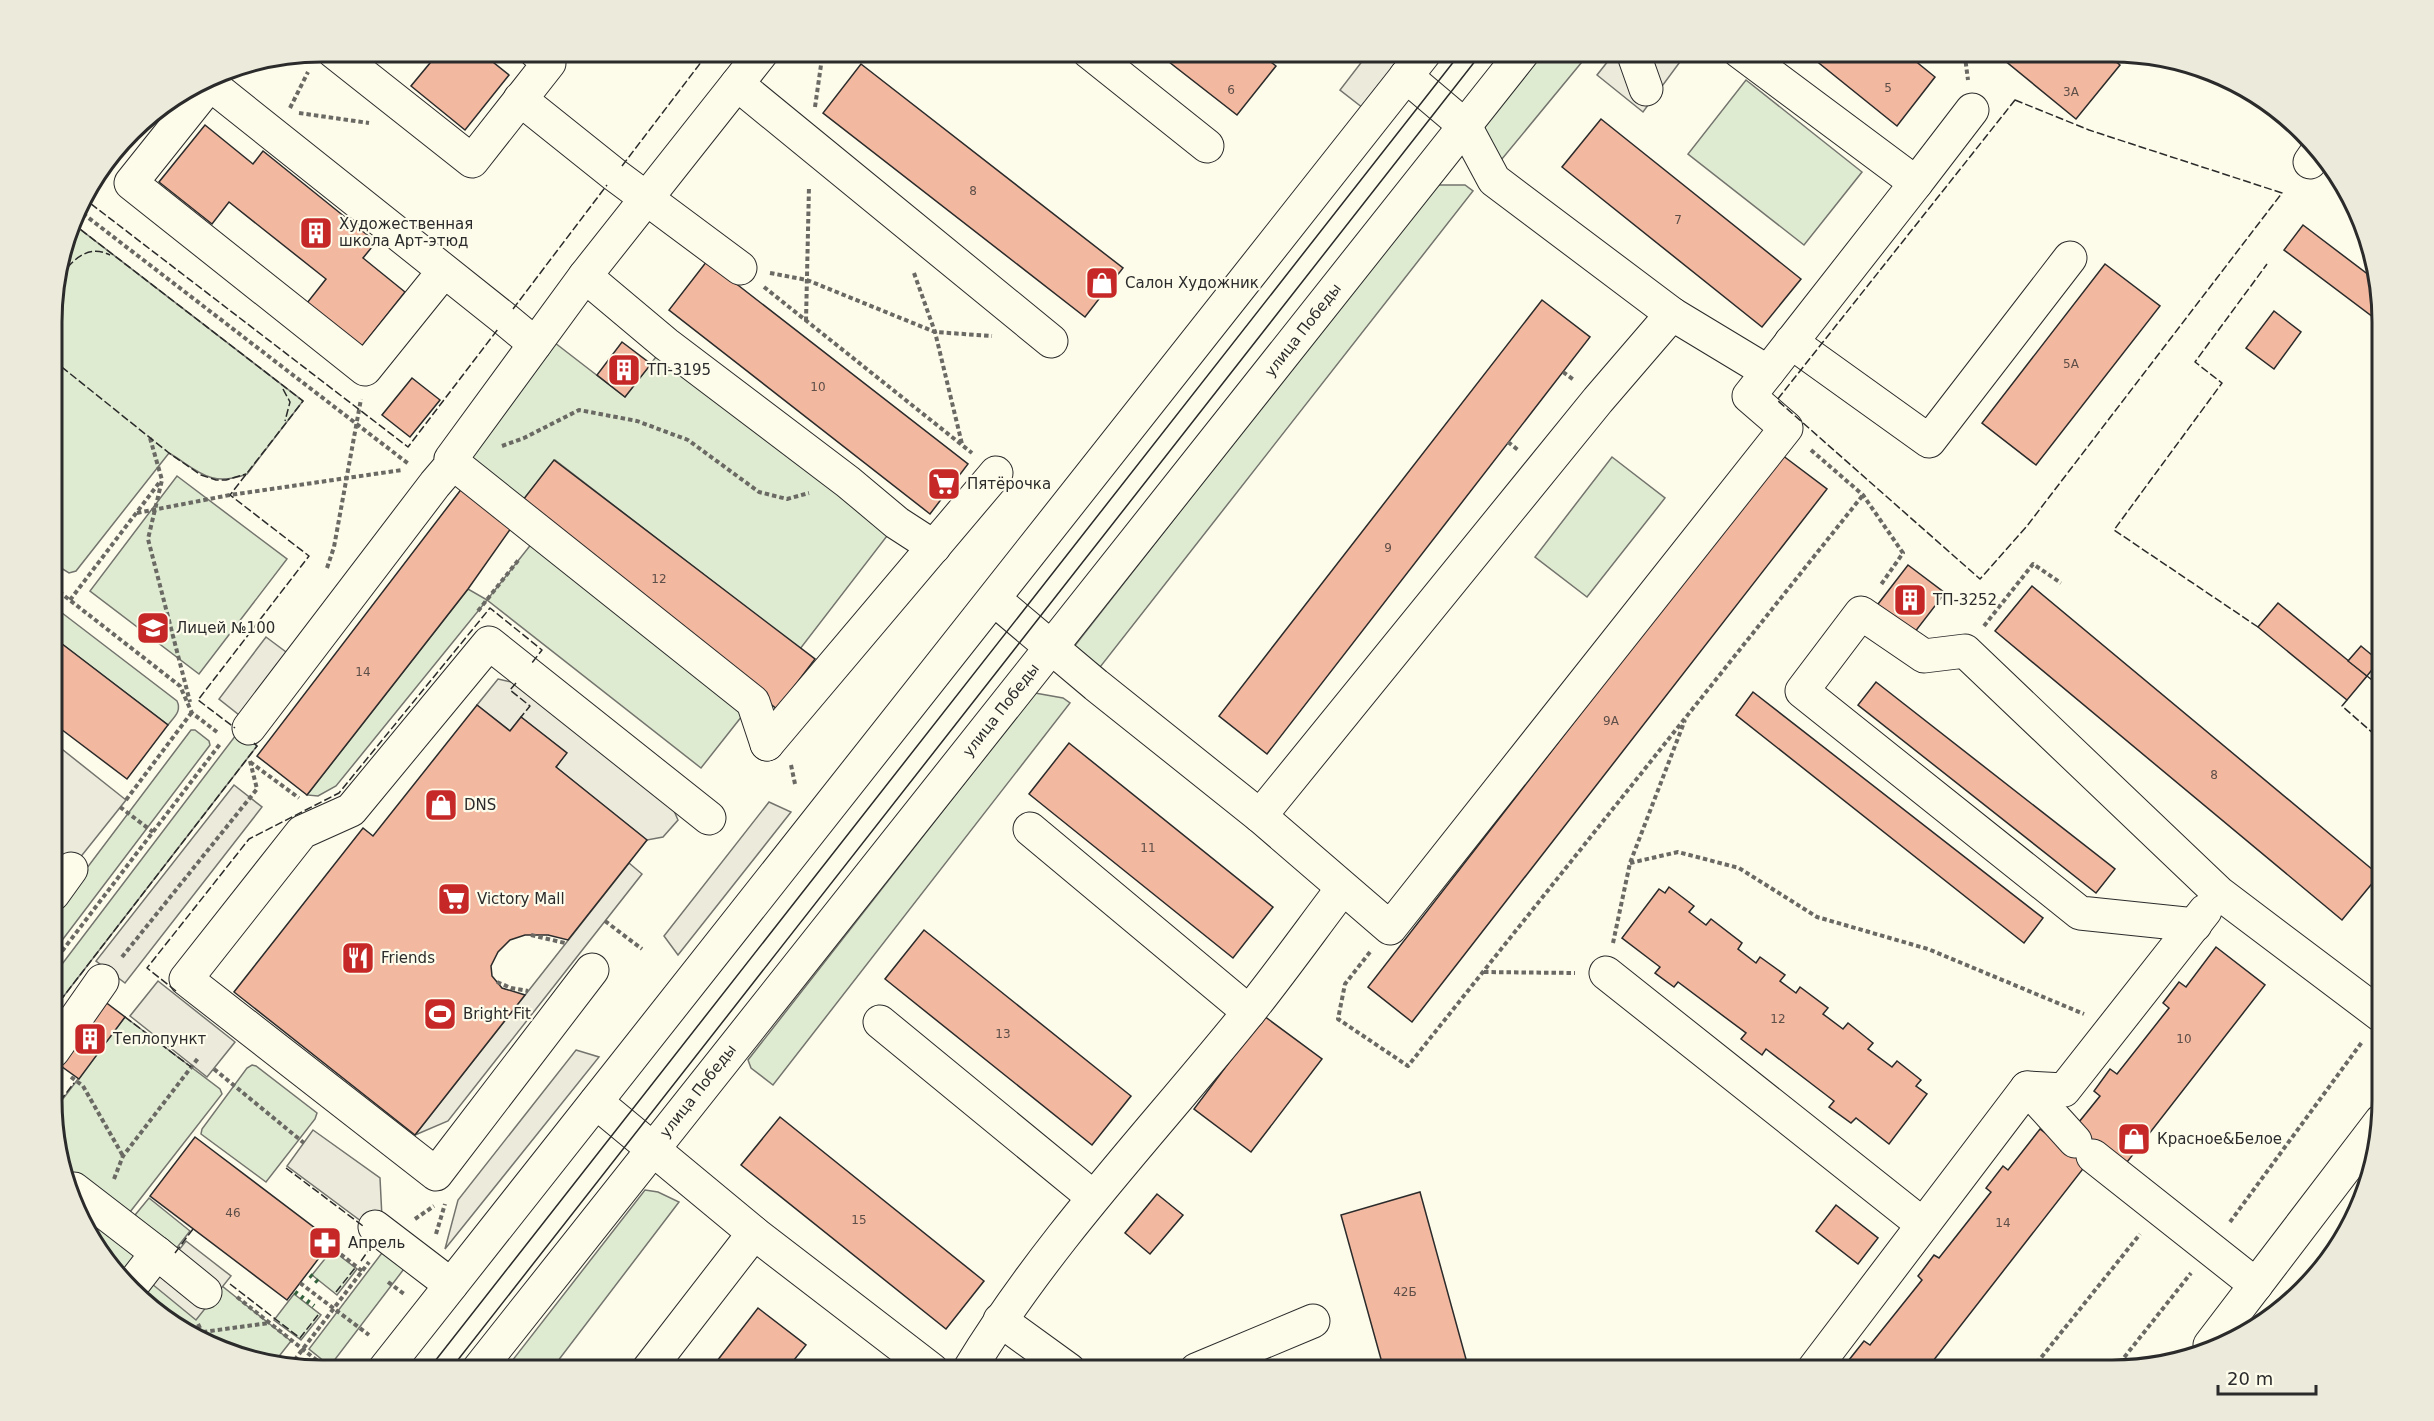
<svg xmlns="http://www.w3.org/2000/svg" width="2434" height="1421" viewBox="0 0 2434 1421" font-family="'DejaVu Sans',sans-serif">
  <rect width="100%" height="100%" fill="#fdfbea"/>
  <!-- green -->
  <g fill="#deebd1" stroke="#74746e" stroke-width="1.5">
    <path d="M 1545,51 L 1591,51 L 1497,165 L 1478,134 Z"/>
    <path d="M 1746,80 L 1862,172 L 1804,245 L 1688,154 Z"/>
    <path d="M 1436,185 L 1465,185 L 1473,191 L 1097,671 L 1073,648 Z"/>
    <path d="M 72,223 L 303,401 L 247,474 C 210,488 199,471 169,453 L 76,571 L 69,573 L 53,563 L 53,286 Z"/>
    <path d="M 546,336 L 625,397 L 666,344 L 897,523 L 800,649 L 555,460 L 516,509 L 451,459 Z"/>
    <path d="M 1612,457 L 1665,498 L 1587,597 L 1535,557 Z"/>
    <path d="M 177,476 L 287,559 L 199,674 L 90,591 Z"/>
    <path d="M 540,533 L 753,702 L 701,768 L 487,600 L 336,786 L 318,796 L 307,795 L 468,589 L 487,600 Z"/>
    <path d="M 53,606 L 177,701 C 182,711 174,717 168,725 L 53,637 Z"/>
    <path d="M 1035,693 L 1063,698 L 1070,703 L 773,1085 L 751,1068 L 748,1060 Z"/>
    <path d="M 191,730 L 195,730 L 209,741 L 210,745 L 60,943 L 53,940 L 53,913 Z"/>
    <path d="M 239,731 L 257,746 L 53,1010 L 53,976 Z"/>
    <path d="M 125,1017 L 220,1089 L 222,1094 L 130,1212 L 122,1214 L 67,1172 L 53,1135 L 53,1112 Z"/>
    <path d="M 252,1065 L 256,1066 L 317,1113 L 315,1119 L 266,1182 L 201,1134 L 202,1129 L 247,1068 Z"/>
    <path d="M 73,1189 L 157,1253 L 137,1279 L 95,1246 Z"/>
    <path d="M 645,1190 L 658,1192 L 679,1202 L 551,1370 L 505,1370 Z"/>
    <path d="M 149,1198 L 190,1231 L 172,1254 L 131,1220 Z"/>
    <path d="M 388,1245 L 410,1261 L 330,1366 L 309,1349 Z"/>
    <path d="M 332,1250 L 357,1269 L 337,1295 L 312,1275 Z"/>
    <path d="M 133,1284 L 222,1286 L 291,1341 L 273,1364 L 251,1361 L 186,1334 Z"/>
    <path d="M 294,1294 L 321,1315 L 301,1340 L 274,1320 Z"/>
  </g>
  <!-- parking -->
  <g fill="#eceadb" stroke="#74746e" stroke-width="1.5">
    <path d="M 1370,51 L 1406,51 L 1363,108 L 1340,90 Z"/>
    <path d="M 1616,51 L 1688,51 L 1643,112 L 1597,75 Z"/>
    <path d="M 266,637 L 306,667 L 258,730 L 219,699 Z"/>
    <path d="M 498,679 L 516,683 L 671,804 L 678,820 L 663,837 L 647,840 L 556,767 L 566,753 L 521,717 L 510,731 L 477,705 Z"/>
    <path d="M 53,742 L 126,800 L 71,869 L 53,855 Z"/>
    <path d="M 234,785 L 262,807 L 125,983 L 96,961 Z"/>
    <path d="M 769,802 L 791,812 L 678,955 L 664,936 Z"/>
    <path d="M 629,863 L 642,874 L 448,1121 L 415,1135 Z"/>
    <path d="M 158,981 L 235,1042 L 207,1077 L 130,1016 Z"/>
    <path d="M 576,1050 L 599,1057 L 445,1249 L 458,1200 Z"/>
    <path d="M 313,1130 L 380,1178 L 382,1218 L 373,1230 L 287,1166 Z"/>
    <path d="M 2354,1212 L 2347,1235 L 2323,1266 L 2316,1261 Z"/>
    <path d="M 186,1241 L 231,1276 L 196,1320 L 152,1284 Z"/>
  </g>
  <!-- building -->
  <g fill="#f2b8a0" stroke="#2b2b2b" stroke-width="1.5">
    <path d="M 415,51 L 479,51 L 509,75 L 465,130 L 411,86 L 430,63 Z"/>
    <path d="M 1155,51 L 1257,51 L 1276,66 L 1237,115 Z"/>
    <path d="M 1804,51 L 1903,51 L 1935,77 L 1897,126 Z"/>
    <path d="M 1993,51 L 2103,51 L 2120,65 L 2076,119 Z"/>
    <path d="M 861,64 L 1123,268 L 1085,317 L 823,113 Z"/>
    <path d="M 1601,119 L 1801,279 L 1762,327 L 1562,167 Z"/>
    <path d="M 205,125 L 253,164 L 263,151 L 376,242 L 363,258 L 405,292 L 362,346 L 307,303 L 326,279 L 229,202 L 212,224 L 159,182 Z"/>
    <path d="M 2303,225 L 2378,282 L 2382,303 L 2381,323 L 2284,250 Z"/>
    <path d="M 707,261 L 968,464 L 930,514 L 669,310 Z"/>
    <path d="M 2105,264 L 2160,306 L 2036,465 L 1982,423 Z"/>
    <path d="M 1542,300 L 1590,337 L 1267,754 L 1219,716 Z"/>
    <path d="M 2274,311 L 2301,332 L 2274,369 L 2246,348 Z"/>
    <path d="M 622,342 L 651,364 L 625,397 L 597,375 Z"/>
    <path d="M 412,378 L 440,400 L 410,437 L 382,415 Z"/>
    <path d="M 1782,455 L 1827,489 L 1412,1022 L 1368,987 Z"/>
    <path d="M 554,460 L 815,659 L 777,709 L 516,509 Z"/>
    <path d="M 466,483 L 516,521 L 468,589 L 307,795 L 257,756 Z"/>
    <path d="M 1908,565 L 1945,593 L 1911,637 L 1875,608 Z"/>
    <path d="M 2032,586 L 2379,875 L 2342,920 L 1995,631 Z"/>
    <path d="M 2278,603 L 2367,676 L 2347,700 L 2258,627 Z"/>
    <path d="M 53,637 L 168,725 L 127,779 L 53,723 Z"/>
    <path d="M 2361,646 L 2379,661 L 2367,676 L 2348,661 Z"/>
    <path d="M 1876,682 L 2115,869 L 2096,893 L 1858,705 Z"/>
    <path d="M 1753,692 L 2043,918 L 2024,943 L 1736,715 Z"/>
    <path d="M 477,705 L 510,731 L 521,717 L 567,753 L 556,767 L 647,840 L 568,940 L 548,935 L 525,935 L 510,940 L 498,952 L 491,966 L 492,976 L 502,988 L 525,995 L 415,1135 L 234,992 L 363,828 L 373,836 Z"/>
    <path d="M 1069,743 L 1273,907 L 1233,958 L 1029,794 Z"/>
    <path d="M 1669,887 L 1694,906 L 1689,912 L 1706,925 L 1711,919 L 1742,943 L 1738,949 L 1756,963 L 1760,957 L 1785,975 L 1780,981 L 1796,993 L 1800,987 L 1828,1008 L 1823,1014 L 1843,1029 L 1848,1023 L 1873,1043 L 1868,1049 L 1892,1067 L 1897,1061 L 1921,1080 L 1916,1086 L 1927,1094 L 1889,1144 L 1856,1118 L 1851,1123 L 1829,1107 L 1834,1101 L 1766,1049 L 1762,1055 L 1741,1039 L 1746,1033 L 1678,982 L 1674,987 L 1655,973 L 1660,967 L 1622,938 L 1659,889 L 1665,893 Z"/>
    <path d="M 924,930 L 1131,1096 L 1092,1145 L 885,979 Z"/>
    <path d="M 2216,947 L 2265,985 L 2124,1166 L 2075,1127 L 2100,1096 L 2094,1091 L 2110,1069 L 2117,1074 L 2169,1008 L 2163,1003 L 2179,982 L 2186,987 Z"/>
    <path d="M 100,998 L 125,1017 L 79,1079 L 54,1061 Z"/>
    <path d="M 1264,1016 L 1322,1059 L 1251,1152 L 1194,1109 Z"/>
    <path d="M 780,1117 L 984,1281 L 946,1329 L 741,1165 Z"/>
    <path d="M 2040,1129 L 2067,1150 L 2100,1147 L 1926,1370 L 1851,1370 L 1845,1365 L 1864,1341 L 1870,1345 L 1922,1280 L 1918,1276 L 1922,1271 L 1934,1255 L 1939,1258 L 1991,1192 L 1986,1188 L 2003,1166 L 2008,1170 Z"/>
    <path d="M 195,1137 L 332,1241 L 287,1300 L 150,1196 Z"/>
    <path d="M 1420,1192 L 1469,1370 L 1384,1370 L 1341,1215 Z"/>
    <path d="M 1157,1194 L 1183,1215 L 1150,1254 L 1125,1233 Z"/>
    <path d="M 1836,1205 L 1878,1238 L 1858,1264 L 1816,1231 Z"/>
    <path d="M 758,1308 L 806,1345 L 786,1370 L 710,1370 Z"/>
  </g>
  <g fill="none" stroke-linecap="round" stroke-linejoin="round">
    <defs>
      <g id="minor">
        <path d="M 333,51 L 472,161 L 549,63 L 535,51"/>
        <path d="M 1088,51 L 1207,146"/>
        <path d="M 1640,51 L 1635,58 L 1646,89"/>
        <path d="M 1739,51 L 1916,183 L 1972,110"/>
        <path d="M 1406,76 L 1465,126 L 1494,180 L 1672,314"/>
        <path d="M 737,84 L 1051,341"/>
        <path d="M 520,99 L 615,175 L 740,268"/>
        <path d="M 2310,162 L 2317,152"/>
        <path d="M 444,271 L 365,369 L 131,183 L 210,84 L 505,319 L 535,344"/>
        <path d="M 585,276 L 666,344 L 848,482 L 897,523 L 934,547"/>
        <path d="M 1791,342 L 1929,441 L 2070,258"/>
        <path d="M 453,463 L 753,702 L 767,744"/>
        <path d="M 994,599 L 1096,685 L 1260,816 L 1598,400 L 1672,314 L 1768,372 L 1916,183"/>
        <path d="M 249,728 L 435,484 L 453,463 L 451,459 L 585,276 L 763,51"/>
        <path d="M 767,744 L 996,473"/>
        <path d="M 1260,816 L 1390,928 L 1786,428 L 1749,396 L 1768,372"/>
        <path d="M 1030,829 L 1249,1012"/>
        <path d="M 53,894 L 71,869"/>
        <path d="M 2195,925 L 2080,913 L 1802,691 L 1861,613 L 1924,656 L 1965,651 L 2219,893 L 2382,1016"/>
        <path d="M 592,970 L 436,1174 L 186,979 L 302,832 L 351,810 L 489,643 L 709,818"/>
        <path d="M 1606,973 L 1922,1224"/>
        <path d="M 880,1022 L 1093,1197"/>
        <path d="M 53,1051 L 102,981"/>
        <path d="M 2027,1088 L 2075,1141"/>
        <path d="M 596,1102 L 754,1233 L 932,1370"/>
        <path d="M 2093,1156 L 2256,1285"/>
        <path d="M 74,1189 L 157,1253 L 133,1284"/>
        <path d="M 375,1227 L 451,1285"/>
        <path d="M 157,1253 L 205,1292"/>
        <path d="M 1000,1320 L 1069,1370"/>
        <path d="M 2210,1345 L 2381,1121"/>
        <path d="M 648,1370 L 754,1233"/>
        <path d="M 969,1370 C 1048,1240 1154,1130 1249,1012 C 1281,972 1311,930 1342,889"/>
        <path d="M 1196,1370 L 1313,1321"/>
        <path d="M 1813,1370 L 2027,1088 L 2064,1090 L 2205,911"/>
      </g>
      <g id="major">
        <path d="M 384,1370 L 1426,51"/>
        <path d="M 478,1370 L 1524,51"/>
      </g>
    </defs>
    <!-- minor casing -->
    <use href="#minor" stroke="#2b2b2b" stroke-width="35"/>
    <!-- major casing -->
    <use href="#major" stroke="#2b2b2b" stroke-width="35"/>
    <!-- path -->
    <g stroke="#6a6964" stroke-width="4" stroke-dasharray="4.5 3" stroke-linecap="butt">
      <path d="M 1957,51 L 1965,57 L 1968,80"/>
      <path d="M 815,107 L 823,51"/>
      <path d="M 290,108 L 308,72"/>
      <path d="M 299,113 L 369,123"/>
      <path d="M 77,209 L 410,465"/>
      <path d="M 770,273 L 807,280 L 935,332 L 992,336"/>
      <path d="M 914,273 L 935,332 L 962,444"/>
      <path d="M 764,287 L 972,453"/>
      <path d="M 806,321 L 809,186"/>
      <path d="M 1563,372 L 1574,380"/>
      <path d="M 150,438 L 162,480 L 148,539 L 190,702"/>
      <path d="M 1508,442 L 1518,450"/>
      <path d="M 502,446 L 524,438 L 579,410 L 637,421 L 688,440 L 759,492 L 787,499 L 809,493"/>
      <path d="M 1811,450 L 1863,495 L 1903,553 L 1880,586"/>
      <path d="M 137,513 L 230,495 L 402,470"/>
      <path d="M 327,568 L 334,547 L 361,399"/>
      <path d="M 53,587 L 180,686 L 192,713 L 217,732"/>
      <path d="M 70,600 L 159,483"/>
      <path d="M 478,611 L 520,558"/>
      <path d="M 1984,626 L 2033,564 L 2061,583"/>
      <path d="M 250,762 L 299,798"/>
      <path d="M 791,765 L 795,784"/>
      <path d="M 126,800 L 192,712"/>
      <path d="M 120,807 L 153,832"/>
      <path d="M 1630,863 L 1678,852 L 1739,868 L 1817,917 L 1928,949 L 2084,1014"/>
      <path d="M 605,921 L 642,949"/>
      <path d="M 531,935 L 565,943"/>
      <path d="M 1613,943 L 1630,863 L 1685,720"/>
      <path d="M 1370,952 L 1345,984 L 1338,1019 L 1408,1066 L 1863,495"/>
      <path d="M 122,957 L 257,789 L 250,761"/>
      <path d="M 53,963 L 220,744"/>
      <path d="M 1484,972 L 1575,973"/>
      <path d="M 497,982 L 511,988 L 528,991"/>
      <path d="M 214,1069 L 304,1143"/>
      <path d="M 71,1077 L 83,1086 L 123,1156"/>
      <path d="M 114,1179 L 123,1156 L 199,1057"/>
      <path d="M 415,1219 L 434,1206"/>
      <path d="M 2230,1222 L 2362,1042"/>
      <path d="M 436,1234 L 445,1204"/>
      <path d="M 329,1245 L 362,1271"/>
      <path d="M 388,1282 L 404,1294"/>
      <path d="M 300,1283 L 369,1335"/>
      <path d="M 237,1297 L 329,1370"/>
      <path d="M 198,1324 L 207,1342"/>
      <path d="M 188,1334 L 269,1323"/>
      <path d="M 290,1366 L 369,1262"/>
      <path d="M 2032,1369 L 2140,1234"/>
      <path d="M 2115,1369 L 2191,1273"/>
    </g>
    <!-- minor -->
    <use href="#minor" stroke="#fdfbea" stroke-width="33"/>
    <!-- major -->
    <use href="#major" stroke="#fdfbea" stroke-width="33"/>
    <!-- tram -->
    <g stroke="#2b2b2b" stroke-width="1.5">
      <path d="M 428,1370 L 1462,51"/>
      <path d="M 450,1370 L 1483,51"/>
    </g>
    <!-- hedge -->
    <g stroke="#34623c" stroke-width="4.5" stroke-dasharray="3 4.5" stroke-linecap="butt">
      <path d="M 310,1275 L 321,1285"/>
      <path d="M 295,1292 L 314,1306"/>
    </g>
    <!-- fence -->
    <g stroke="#2b2b2b" stroke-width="1.5" stroke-dasharray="8 3" stroke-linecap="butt">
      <path d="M 2015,100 L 2089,130 L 2282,193 L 2027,526 L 1980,579 L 1777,400 Z"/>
      <path d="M 622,166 L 705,57 L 698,51"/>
      <path d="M 82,197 L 408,447 L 498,329"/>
      <path d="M 72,223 L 303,401 L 230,495 L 309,556 L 198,700 L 235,728"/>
      <path d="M 54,285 C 68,266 84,242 110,255"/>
      <path d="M 513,309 L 607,185"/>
      <path d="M 53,360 L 169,453 L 201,475 L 216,480 L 226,480 L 246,474"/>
      <path d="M 283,389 L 290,402 L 285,421"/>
      <path d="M 2258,627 L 2114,530 L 2222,383 L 2195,362 L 2267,264"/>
      <path d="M 2367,676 L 2382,688"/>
      <path d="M 516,683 L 510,690 L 530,706 L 521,717"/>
      <path d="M 2347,700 L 2342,706 L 2382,741"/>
      <path d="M 176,991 L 147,968 L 249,839 L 339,793 L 490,608 L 542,650 L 531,664"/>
      <path d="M 53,1010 L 257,746 L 252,741"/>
      <path d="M 125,1017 L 191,1067"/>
      <path d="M 53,1110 L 74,1083"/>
      <path d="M 286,1168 L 363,1226"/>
      <path d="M 175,1253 L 193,1229"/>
      <path d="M 361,1261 L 375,1241"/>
      <path d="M 230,1284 L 300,1338 L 318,1315"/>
      <path d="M 336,1292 L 355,1268"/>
    </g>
  </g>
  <!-- icons -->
  <defs>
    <symbol id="building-square" viewBox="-11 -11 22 22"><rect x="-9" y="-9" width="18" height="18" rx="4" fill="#c62828" stroke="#fdfbea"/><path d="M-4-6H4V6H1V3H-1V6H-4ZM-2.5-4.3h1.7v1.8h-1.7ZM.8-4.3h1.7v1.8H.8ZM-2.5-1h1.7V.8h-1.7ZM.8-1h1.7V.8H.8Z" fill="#fff"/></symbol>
    <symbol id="shop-square" viewBox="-11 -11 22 22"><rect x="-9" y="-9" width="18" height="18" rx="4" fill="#c62828" stroke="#fdfbea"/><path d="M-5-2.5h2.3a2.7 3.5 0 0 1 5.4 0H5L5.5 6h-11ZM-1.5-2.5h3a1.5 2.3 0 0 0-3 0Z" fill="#fff"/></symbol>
    <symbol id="supermarket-square" viewBox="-11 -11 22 22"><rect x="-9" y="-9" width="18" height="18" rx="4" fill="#c62828" stroke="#fdfbea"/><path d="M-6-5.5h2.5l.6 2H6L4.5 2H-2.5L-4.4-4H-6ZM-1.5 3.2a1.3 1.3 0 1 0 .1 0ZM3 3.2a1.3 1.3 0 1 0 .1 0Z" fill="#fff"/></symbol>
    <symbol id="school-square" viewBox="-11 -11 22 22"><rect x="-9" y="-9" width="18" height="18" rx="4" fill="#c62828" stroke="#fdfbea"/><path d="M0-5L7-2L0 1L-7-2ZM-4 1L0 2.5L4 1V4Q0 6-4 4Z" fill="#fff"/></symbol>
    <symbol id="restaurant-square" viewBox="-11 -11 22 22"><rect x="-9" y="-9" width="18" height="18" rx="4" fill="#c62828" stroke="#fdfbea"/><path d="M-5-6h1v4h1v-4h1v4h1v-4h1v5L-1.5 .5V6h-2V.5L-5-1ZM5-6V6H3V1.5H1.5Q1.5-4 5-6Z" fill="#fff"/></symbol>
    <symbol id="stadium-square" viewBox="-11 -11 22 22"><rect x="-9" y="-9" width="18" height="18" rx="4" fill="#c62828" stroke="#fdfbea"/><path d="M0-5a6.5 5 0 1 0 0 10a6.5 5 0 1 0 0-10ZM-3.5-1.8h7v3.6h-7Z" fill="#fff"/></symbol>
    <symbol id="pharmacy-square" viewBox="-11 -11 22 22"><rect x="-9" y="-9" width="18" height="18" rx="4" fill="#c62828" stroke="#fdfbea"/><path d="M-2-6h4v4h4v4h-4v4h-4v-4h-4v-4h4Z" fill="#fff"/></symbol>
  </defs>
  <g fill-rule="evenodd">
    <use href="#building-square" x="297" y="214" width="38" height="38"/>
    <use href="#shop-square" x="1083" y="264" width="38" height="38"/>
    <use href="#building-square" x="605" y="351" width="38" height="38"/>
    <use href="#supermarket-square" x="925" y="465" width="38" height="38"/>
    <use href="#building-square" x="1891" y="581" width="38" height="38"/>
    <use href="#school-square" x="134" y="609" width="38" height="38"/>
    <use href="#shop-square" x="422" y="786" width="38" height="38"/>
    <use href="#supermarket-square" x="435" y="880" width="38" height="38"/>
    <use href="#restaurant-square" x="339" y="939" width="38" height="38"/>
    <use href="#stadium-square" x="421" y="995" width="38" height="38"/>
    <use href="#building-square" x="71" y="1020" width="38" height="38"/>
    <use href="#shop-square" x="2115" y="1120" width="38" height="38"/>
    <use href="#pharmacy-square" x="306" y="1224" width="38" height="38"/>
  </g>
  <g text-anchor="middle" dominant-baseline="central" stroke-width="4.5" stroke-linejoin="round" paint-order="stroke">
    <!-- number labels -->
    <g font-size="12" fill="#5d4e48">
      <text x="1888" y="88">5</text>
      <text x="1231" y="90">6</text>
      <text x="2071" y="92">3А</text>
      <text x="973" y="191">8</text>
      <text x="1678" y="220">7</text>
      <text x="2071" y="364">5А</text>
      <text x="818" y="387">10</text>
      <text x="1388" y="548">9</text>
      <text x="659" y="579">12</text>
      <text x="363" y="672">14</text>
      <text x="1611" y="721">9А</text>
      <text x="2214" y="775">8</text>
      <text x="1148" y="848">11</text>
      <text x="1778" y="1019">12</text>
      <text x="1003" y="1034">13</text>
      <text x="2184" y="1039">10</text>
      <text x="233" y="1213">46</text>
      <text x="859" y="1220">15</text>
      <text x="2003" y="1223">14</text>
      <text x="1405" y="1292">42Б</text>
    </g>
    <!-- poi labels -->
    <g font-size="15" fill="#2b2b2b" stroke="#fdfbea" text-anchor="start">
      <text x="339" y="224">Художественная<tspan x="339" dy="17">школа Арт-этюд</tspan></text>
      <text x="1125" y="283">Салон Художник</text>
      <text x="647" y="370">ТП-3195</text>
      <text x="967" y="484">Пятёрочка</text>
      <text x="1933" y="600">ТП-3252</text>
      <text x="176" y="628">Лицей №100</text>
      <text x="464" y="805">DNS</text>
      <text x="477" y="899">Victory Mall</text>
      <text x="381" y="958">Friends</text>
      <text x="463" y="1014">Bright Fit</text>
      <text x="113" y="1039">Теплопункт</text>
      <text x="2157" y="1139">Красное&amp;Белое</text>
      <text x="348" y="1243">Апрель</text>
    </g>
    <!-- street labels -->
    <g font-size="15" fill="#2b2b2b" stroke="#fdfbea">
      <text transform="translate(1303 330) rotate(-52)">улица Победы</text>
      <text transform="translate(1001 710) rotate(-52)">улица Победы</text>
      <text transform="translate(698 1091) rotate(-52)">улица Победы</text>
    </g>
  </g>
  <!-- crop -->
  <path d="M0 0H2434V1421H0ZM322 62H2112A260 260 0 0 1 2372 322V1100A260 260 0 0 1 2112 1360H322A260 260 0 0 1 62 1100V322A260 260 0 0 1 322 62Z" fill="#eceadb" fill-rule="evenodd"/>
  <path fill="none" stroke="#2b2b2b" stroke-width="3" d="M322 62H2112A260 260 0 0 1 2372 322V1100A260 260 0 0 1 2112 1360H322A260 260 0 0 1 62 1100V322A260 260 0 0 1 322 62Z"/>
  <!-- scale -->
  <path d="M2218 1385v9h98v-9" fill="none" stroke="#2b2b2b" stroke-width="3"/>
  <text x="2227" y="1385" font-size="18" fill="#2b2b2b" stroke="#fdfbea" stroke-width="4.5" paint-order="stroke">20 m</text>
</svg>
